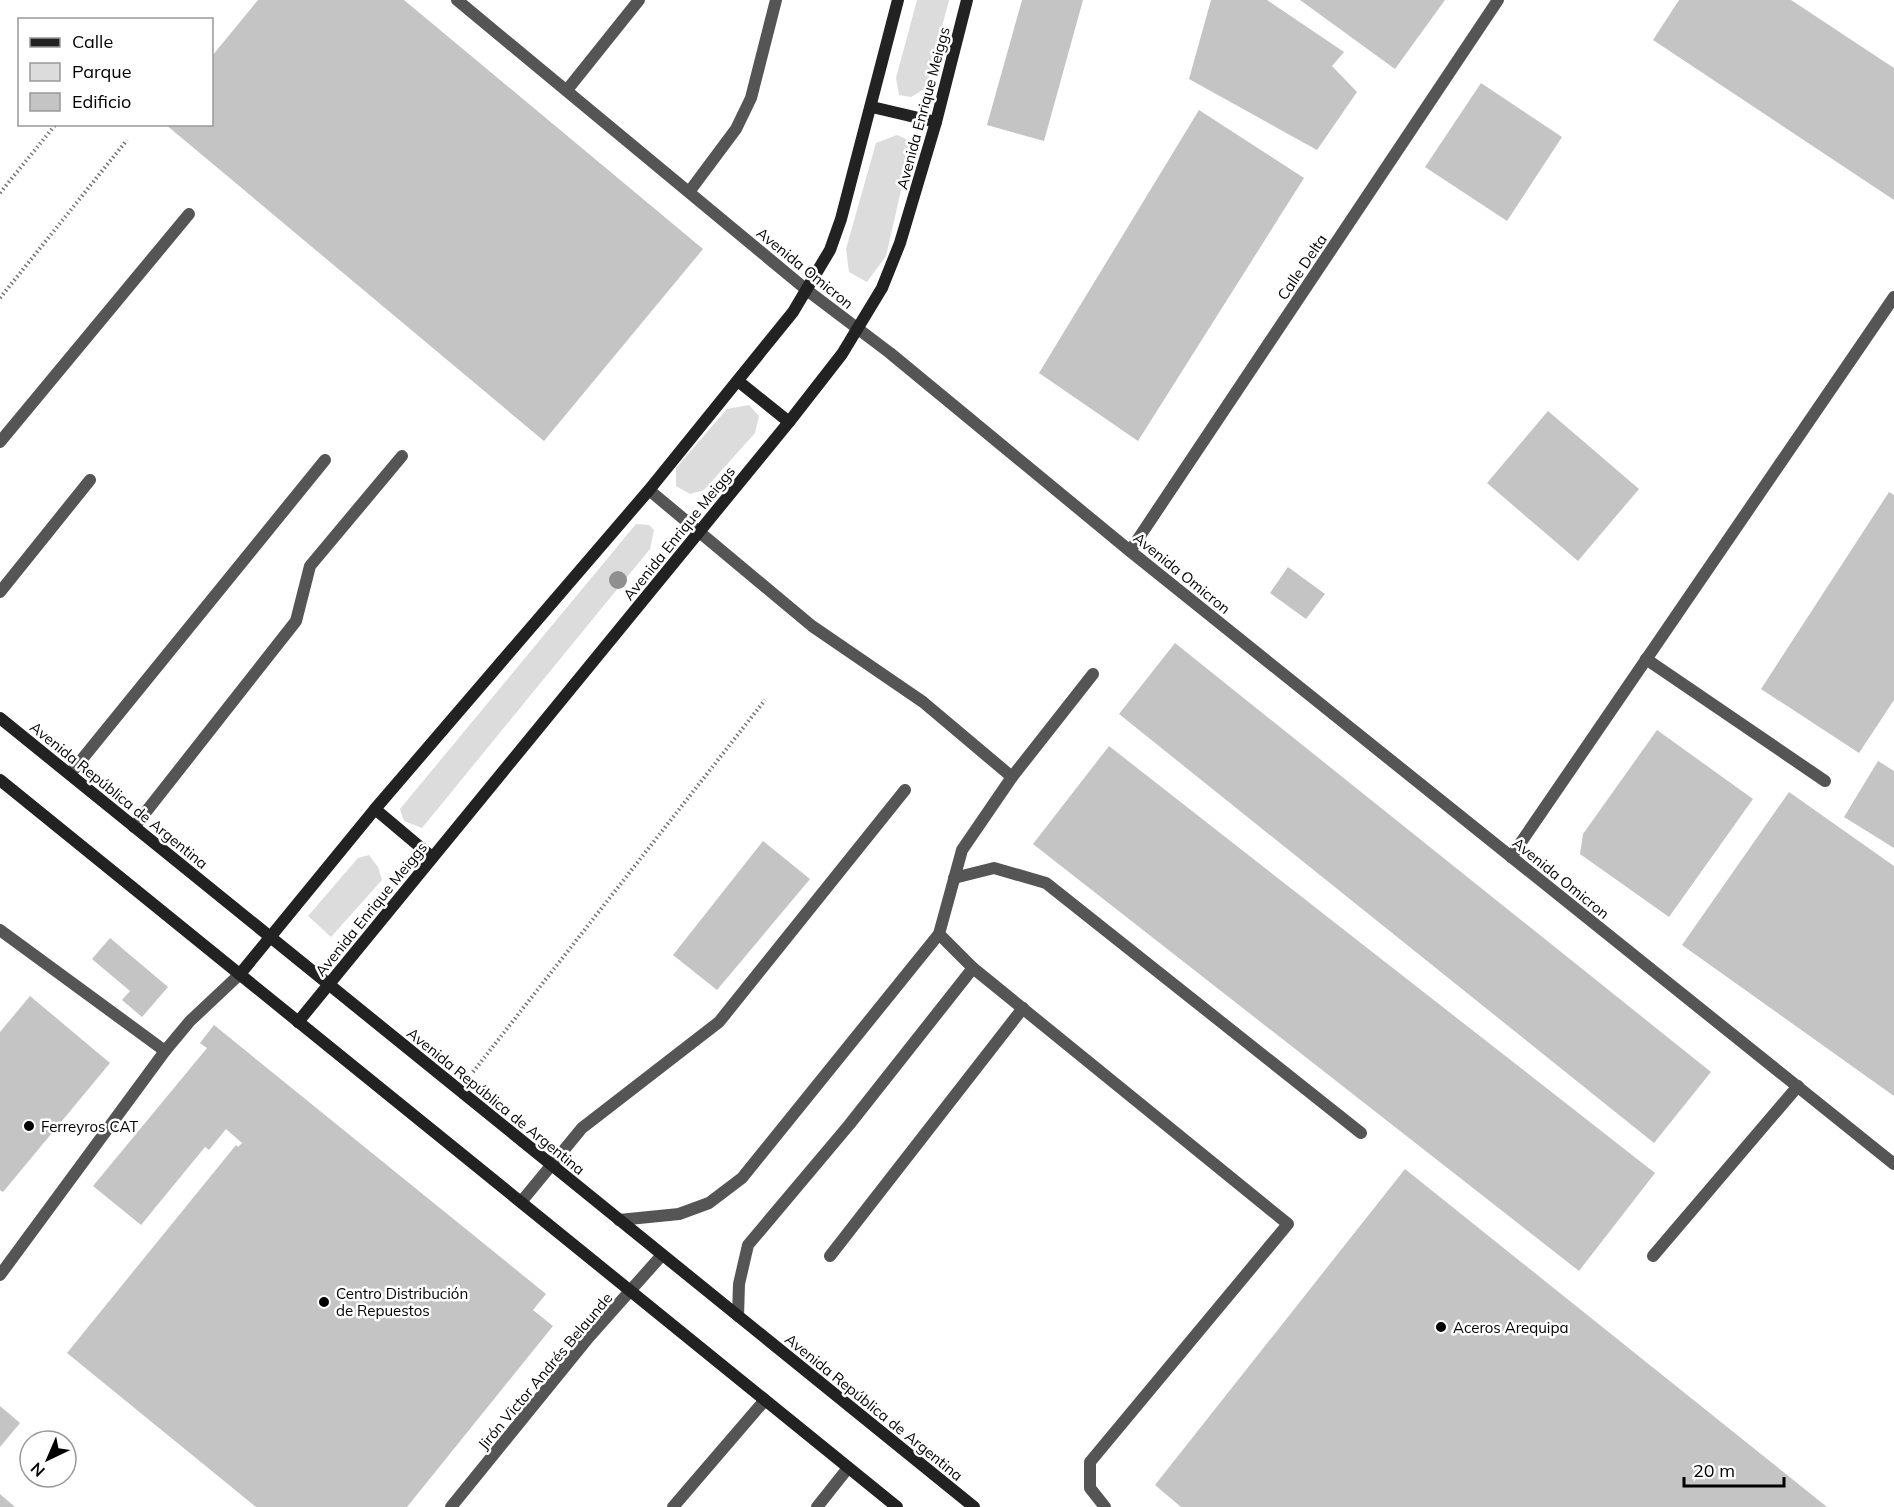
<svg xmlns="http://www.w3.org/2000/svg" width="1894" height="1507" viewBox="0 0 1894 1507" font-family="Mulish,sans-serif">
  <rect width="100%" height="100%" fill="#fff"/>
  <!-- green -->
  <g fill="#dcdcdc">
    <path d="M 917,0 L 949,0 L 926,88 L 911,97 L 899,95 L 896,78 Z"/>
    <path d="M 897,135 L 912,142 L 886,256 L 867,282 L 849,272 L 846,249 L 876,143 Z"/>
    <path d="M 749,405 L 759,416 L 755,433 L 704,490 L 690,494 L 676,486 L 676,468 L 727,409 Z"/>
    <path d="M 636,524 L 649,525 L 654,530 L 650,549 L 422,828 L 404,821 L 400,809 Z"/>
    <path d="M 369,855 L 378,867 L 382,880 L 331,937 L 308,916 L 358,858 Z"/>
  </g>
  <!-- building -->
  <g fill="#c4c4c4">
    <path d="M 258,0 L 404,0 L 703,249 L 544,441 L 165,124 L 212,124 L 212,56 Z"/>
    <path d="M 1022,0 L 1083,0 L 1044,141 L 987,125 Z"/>
    <path d="M 1211,0 L 1267,0 L 1344,52 L 1332,66 L 1357,92 L 1317,150 L 1189,79 Z"/>
    <path d="M 1300,0 L 1445,0 L 1395,69 Z"/>
    <path d="M 1679,0 L 1791,0 L 1894,68 L 1894,200 L 1653,40 Z"/>
    <path d="M 1481,83 L 1562,137 L 1507,221 L 1425,167 Z"/>
    <path d="M 1199,110 L 1304,178 L 1138,441 L 1039,373 Z"/>
    <path d="M 1548,411 L 1639,489 L 1578,561 L 1487,483 Z"/>
    <path d="M 1889,492 L 1894,495 L 1894,700 L 1859,753 L 1761,689 Z"/>
    <path d="M 1288,567 L 1325,594 L 1306,619 L 1270,593 Z"/>
    <path d="M 1175,643 L 1711,1072 L 1654,1143 L 1119,714 Z"/>
    <path d="M 1657,730 L 1753,799 L 1669,917 L 1580,854 L 1583,834 Z"/>
    <path d="M 1109,746 L 1655,1173 L 1579,1271 L 1033,844 Z"/>
    <path d="M 1878,761 L 1894,771 L 1894,848 L 1844,817 Z"/>
    <path d="M 1789,792 L 1894,866 L 1894,1096 L 1682,945 Z"/>
    <path d="M 763,841 L 810,879 L 717,990 L 673,955 Z"/>
    <path d="M 110,938 L 168,987 L 142,1017 L 122,1000 L 130,991 L 92,959 Z"/>
    <path d="M 30,996 L 110,1063 L 3,1192 L 0,1190 L 0,1032 Z"/>
    <path d="M 214,1025 L 546,1294 L 533,1310 L 553,1326 L 407,1507 L 256,1507 L 67,1353 L 236,1145 L 238,1147 L 242,1143 L 226,1129 L 209,1150 L 205,1147 L 141,1225 L 93,1186 L 207,1048 L 200,1043 Z"/>
    <path d="M 1405,1169 L 1827,1507 L 1181,1507 L 1155,1485 Z"/>
    <path d="M 0,1406 L 20,1423 L 0,1447 Z"/>
    <path d="M 0,1494 L 15,1507 L 0,1507 Z"/>
  </g>
  <g fill="none" stroke-linecap="round" stroke-linejoin="round">
    <!-- path -->
    <g stroke="#777" stroke-width="4" stroke-dasharray="1.5 3" stroke-linecap="butt">
      <path d="M 0,193 L 56,124"/>
      <path d="M 0,298 L 127,140"/>
      <path d="M 473,1072 L 765,700"/>
    </g>
    <!-- service -->
    <g stroke="#555" stroke-width="12">
      <path d="M 567,90 L 639,0"/>
      <path d="M 689,192 L 736,129 L 751,98 L 776,0"/>
      <path d="M 0,442 L 189,214"/>
      <path d="M 649,490 L 812,626 L 923,702 L 1012,777"/>
      <path d="M 0,592 L 90,480"/>
      <path d="M 1646,659 L 1825,781"/>
      <path d="M 1093,674 L 1012,777 L 962,850 L 939,934 L 973,968 L 1288,1224 L 1090,1462 L 1090,1488 L 1105,1507"/>
      <path d="M 70,774 L 325,460"/>
      <path d="M 134,827 L 296,621 L 310,566 L 402,456"/>
      <path d="M 954,878 L 994,868 L 1046,883 L 1361,1133"/>
      <path d="M 0,930 L 165,1051"/>
      <path d="M 521,1202 L 582,1128 L 719,1022 L 905,790"/>
      <path d="M 619,1220 L 679,1214 L 709,1203 L 742,1178 L 939,934"/>
      <path d="M 830,1256 L 1023,1008"/>
      <path d="M 1653,1256 L 1798,1086"/>
      <path d="M 0,1275 L 165,1051 L 190,1021 L 240,974"/>
      <path d="M 738,1316 L 739,1284 L 748,1245 L 849,1125 L 973,968"/>
      <path d="M 673,1507 L 765,1400"/>
      <path d="M 817,1507 L 848,1468"/>
    </g>
    <!-- minor -->
    <g stroke="#555" stroke-width="12">
      <path d="M 457,0 L 808,291"/>
      <path d="M 1130,551 L 1498,0"/>
      <path d="M 1511,857 L 1894,297"/>
    </g>
    <!-- tertiary -->
    <g stroke="#555" stroke-width="12">
      <path d="M 808,291 L 890,353 L 1130,551 L 1894,1164"/>
      <path d="M 451,1507 L 589,1337 L 662,1255"/>
    </g>
    <!-- secondary -->
    <g stroke="#222" stroke-width="12">
      <path d="M 872,107 L 936,122"/>
      <path d="M 738,381 L 789,422"/>
      <path d="M 0,718 L 974,1507"/>
      <path d="M 0,780 L 897,1507"/>
      <path d="M 375,809 L 432,857"/>
      <path d="M 240,974 L 375,809 L 649,490 L 793,312 L 830,250 L 841,219 L 898,0"/>
      <path d="M 298,1022 L 789,422 L 842,354 L 882,288 L 900,243 L 936,122 L 967,0"/>
    </g>
  </g>
  <!-- trees -->
  <circle fill="#8f8f8f" cx="618" cy="580" r="9"/>
  <!-- markers -->
  <g fill="#000" stroke="#fff" stroke-width="2">
    <circle cx="29" cy="1126" r="6"/>
    <circle cx="324" cy="1302" r="6"/>
    <circle cx="1441" cy="1327" r="6"/>
  </g>
  <g text-anchor="middle" dominant-baseline="central" stroke-width="5" stroke-linejoin="round" paint-order="stroke">
    <!-- street labels -->
    <g font-size="15" fill="#000" stroke="#fff">
      <text transform="translate(923 108) rotate(-75)">Avenida Enrique Meiggs</text>
      <text transform="translate(1302 267) rotate(-56)">Calle Delta</text>
      <text transform="translate(805 268) rotate(39)">Avenida Omicron</text>
      <text transform="translate(679 533) rotate(-51)">Avenida Enrique Meiggs</text>
      <text transform="translate(1182 573) rotate(39)">Avenida Omicron</text>
      <text transform="translate(119 795) rotate(39)">Avenida República de Argentina</text>
      <text transform="translate(1561 878) rotate(39)">Avenida Omicron</text>
      <text transform="translate(371 909) rotate(-51)">Avenida Enrique Meiggs</text>
      <text transform="translate(496 1101) rotate(39)">Avenida República de Argentina</text>
      <text transform="translate(545 1371) rotate(-50)">Jirón Victor Andrés Belaunde</text>
      <text transform="translate(874 1407) rotate(39)">Avenida República de Argentina</text>
    </g>
    <!-- poi labels -->
    <g font-size="15" fill="#000" stroke="#fff" text-anchor="start">
      <text x="41" y="1126">Ferreyros CAT</text>
      <text x="336" y="1293">Centro Distribución<tspan x="336" dy="17">de Repuestos</tspan></text>
      <text x="1453" y="1327">Aceros Arequipa</text>
    </g>
  </g>
  <!-- legend -->
  <rect x="18" y="18" width="195" height="108" fill="#ffffff" stroke="#999999" stroke-width="1.5"/>
  <rect x="30" y="38" width="30" height="9" fill="#222222" stroke="#999999" stroke-width="1.5"/>
  <text x="72" y="48" font-size="18" fill="#000000">Calle</text>
  <rect x="30" y="63" width="30" height="18" fill="#dcdcdc" stroke="#999999" stroke-width="1.5"/>
  <text x="72" y="78" font-size="18" fill="#000000">Parque</text>
  <rect x="30" y="93" width="30" height="18" fill="#c4c4c4" stroke="#999999" stroke-width="1.5"/>
  <text x="72" y="108" font-size="18" fill="#000000">Edificio</text>
  <!-- north arrow -->
  <g transform="translate(48 1459) rotate(224)"><circle r="28" fill="#ffffff" stroke="#999999" stroke-width="1.5"/>
  <path d="M0-4.5L10 22L0 15L-10 22Z" fill="#000000"/>
  <text y="-9" font-size="16" font-weight="bold" text-anchor="middle" fill="#000000">N</text>
  </g>
  <!-- scale -->
  <path d="M1684 1477v9h100v-9" fill="none" stroke="#000000" stroke-width="3"/>
  <text x="1693" y="1477" font-size="18" fill="#000000" stroke="#ffffff" stroke-width="4.5" paint-order="stroke">20 m</text>
</svg>
